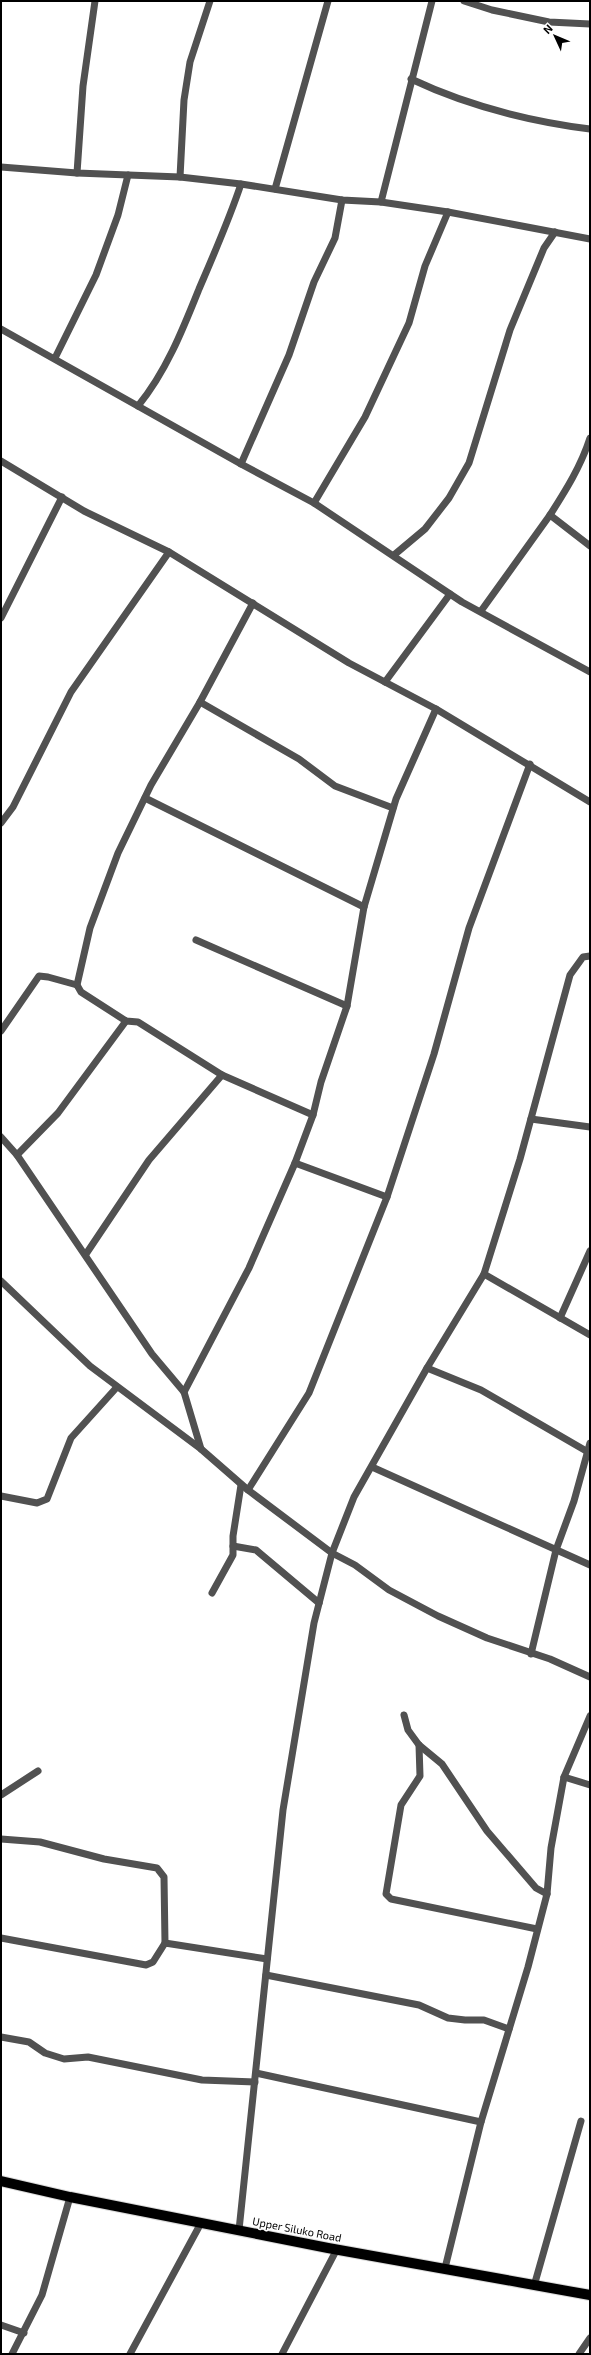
<svg xmlns="http://www.w3.org/2000/svg" width="591" height="2355" viewBox="0 0 591 2355" font-family="'Exo 2',sans-serif">
  <rect width="100%" height="100%" fill="#fff"/>
  <g fill="none" stroke-linecap="round" stroke-linejoin="round">
    <defs>
      <path id="primary" d="M 1,2181 L 70,2197 L 328,2248 L 590,2295"/>
    </defs>
    <!-- primary casing -->
    <use href="#primary" stroke="#dbdbdb" stroke-width="12"/>
    <!-- minor -->
    <g stroke="#515151" stroke-width="7">
      <path d="M 464,1 L 492,10 L 549,22 L 590,24"/>
      <path d="M 411,79 C 468,106 528,121 590,129"/>
      <path d="M 1,167 L 77,173 L 180,177 L 241,184 L 342,200 L 381,202 L 448,212 L 590,239"/>
      <path d="M 77,173 L 83,86 L 95,1"/>
      <path d="M 180,177 L 184,100 L 190,62 L 210,1"/>
      <path d="M 275,189 L 328,1"/>
      <path d="M 381,202 L 432,1"/>
      <path d="M 1,329 L 241,464 L 314,503 L 462,602 L 590,672"/>
      <path d="M 55,358 L 96,275 L 118,215 L 128,175"/>
      <path d="M 138,406 C 166,372 183,329 199,289 C 214,254 229,220 241,184"/>
      <path d="M 1,461 L 84,511 L 169,552 L 349,663 L 436,709 L 590,802"/>
      <path d="M 241,464 L 289,355 L 314,282 L 335,238 L 342,200"/>
      <path d="M 314,503 L 365,417 L 409,323 L 425,266 L 448,212"/>
      <path d="M 550,515 C 566,490 581,466 590,438"/>
      <path d="M 394,555 L 425,529 L 449,498 L 469,463 L 510,330 L 544,248 L 555,232"/>
      <path d="M 253,603 L 200,702 L 151,785 L 118,853 L 90,928 L 77,985 L 81,992 L 126,1021 L 138,1022 L 222,1075 L 313,1115"/>
      <path d="M 481,611 L 550,515 L 590,546"/>
      <path d="M 1,618 L 62,497"/>
      <path d="M 385,682 L 450,594"/>
      <path d="M 200,702 L 299,759 L 335,786 L 393,808"/>
      <path d="M 145,798 L 364,907"/>
      <path d="M 1,823 L 13,807 L 71,692 L 169,552"/>
      <path d="M 196,940 L 347,1006"/>
      <path d="M 1,1031 L 39,976 L 48,977 L 77,985"/>
      <path d="M 531,1119 L 590,1127"/>
      <path d="M 1,1137 L 17,1155 L 152,1354 L 184,1392 L 201,1449"/>
      <path d="M 17,1155 L 58,1113 L 126,1021"/>
      <path d="M 295,1163 L 387,1197"/>
      <path d="M 86,1254 L 149,1160 L 222,1075"/>
      <path d="M 484,1274 L 590,1335"/>
      <path d="M 1,1281 L 90,1366 L 201,1449 L 248,1490 L 332,1553 L 355,1565 L 389,1590 L 438,1616 L 487,1638 L 550,1659 L 590,1677"/>
      <path d="M 560,1318 L 590,1251"/>
      <path d="M 427,1368 L 481,1390 L 588,1452"/>
      <path d="M 184,1392 L 249,1268 L 295,1163 L 313,1115 L 321,1082 L 347,1006 L 364,907 L 396,799 L 436,709"/>
      <path d="M 372,1467 L 590,1565"/>
      <path d="M 248,1490 L 309,1393 L 387,1197 L 434,1054 L 469,928 L 530,764"/>
      <path d="M 1,1496 L 37,1503 L 47,1499 L 71,1438 L 117,1387"/>
      <path d="M 233,1546 L 256,1550 L 319,1603"/>
      <path d="M 212,1593 L 233,1555 L 233,1536 L 241,1485"/>
      <path d="M 531,1654 L 556,1550 L 574,1501 L 590,1443"/>
      <path d="M 404,1715 L 408,1730 L 419,1745 L 442,1764 L 487,1831 L 536,1888 L 547,1894"/>
      <path d="M 419,1745 L 420,1776 L 401,1805 L 386,1894 L 391,1899 L 537,1929"/>
      <path d="M 564,1777 L 590,1785"/>
      <path d="M 1,1795 L 38,1771"/>
      <path d="M 1,1839 L 40,1842 L 104,1859 L 157,1868 L 164,1877 L 165,1943 L 267,1959"/>
      <path d="M 1,1938 L 146,1965 L 153,1962 L 165,1943"/>
      <path d="M 266,1975 L 419,2005 L 448,2018 L 465,2020 L 484,2020 L 509,2029"/>
      <path d="M 1,2037 L 29,2042 L 45,2053 L 64,2059 L 88,2057 L 202,2080 L 255,2082"/>
      <path d="M 256,2073 L 481,2122"/>
      <path d="M 239,2230 L 283,1810 L 314,1623 L 332,1553 L 354,1497 L 427,1368 L 484,1274 L 520,1159 L 570,975 L 583,957 L 590,956"/>
      <path d="M 445,2268 L 481,2122 L 528,1967 L 547,1894 L 551,1848 L 564,1777 L 590,1716"/>
      <path d="M 534,2286 L 581,2121"/>
      <path d="M 1,2325 L 24,2333"/>
      <path d="M 12,2354 L 42,2295 L 70,2197"/>
      <path d="M 130,2354 L 201,2223"/>
      <path d="M 282,2354 L 337,2249"/>
      <path d="M 579,2354 L 590,2338"/>
    </g>
    <!-- primary -->
    <use href="#primary" stroke="#000" stroke-width="10"/>
  </g>
  <g text-anchor="middle" dominant-baseline="central" stroke-width="3" stroke-linejoin="round" paint-order="stroke">
    <!-- street labels -->
    <g font-size="11" fill="#000" stroke="#fff">
      <text transform="translate(297 2229) rotate(11)">Upper Siluko Road</text>
    </g>
  </g>
  <!-- border -->
  <rect width="591" height="2355" fill="none" stroke="#000000" stroke-width="4"/>
  <!-- north arrow -->
  <g transform="translate(555 36) rotate(314)" stroke="#ffffff" stroke-width="3" paint-order="stroke">
  <path d="M0-3L7 15L0 10L-7 15Z" fill="#000000"/>
  <text y="-6" font-size="11" font-weight="bold" text-anchor="middle" fill="#000000">N</text>
  </g>
</svg>
